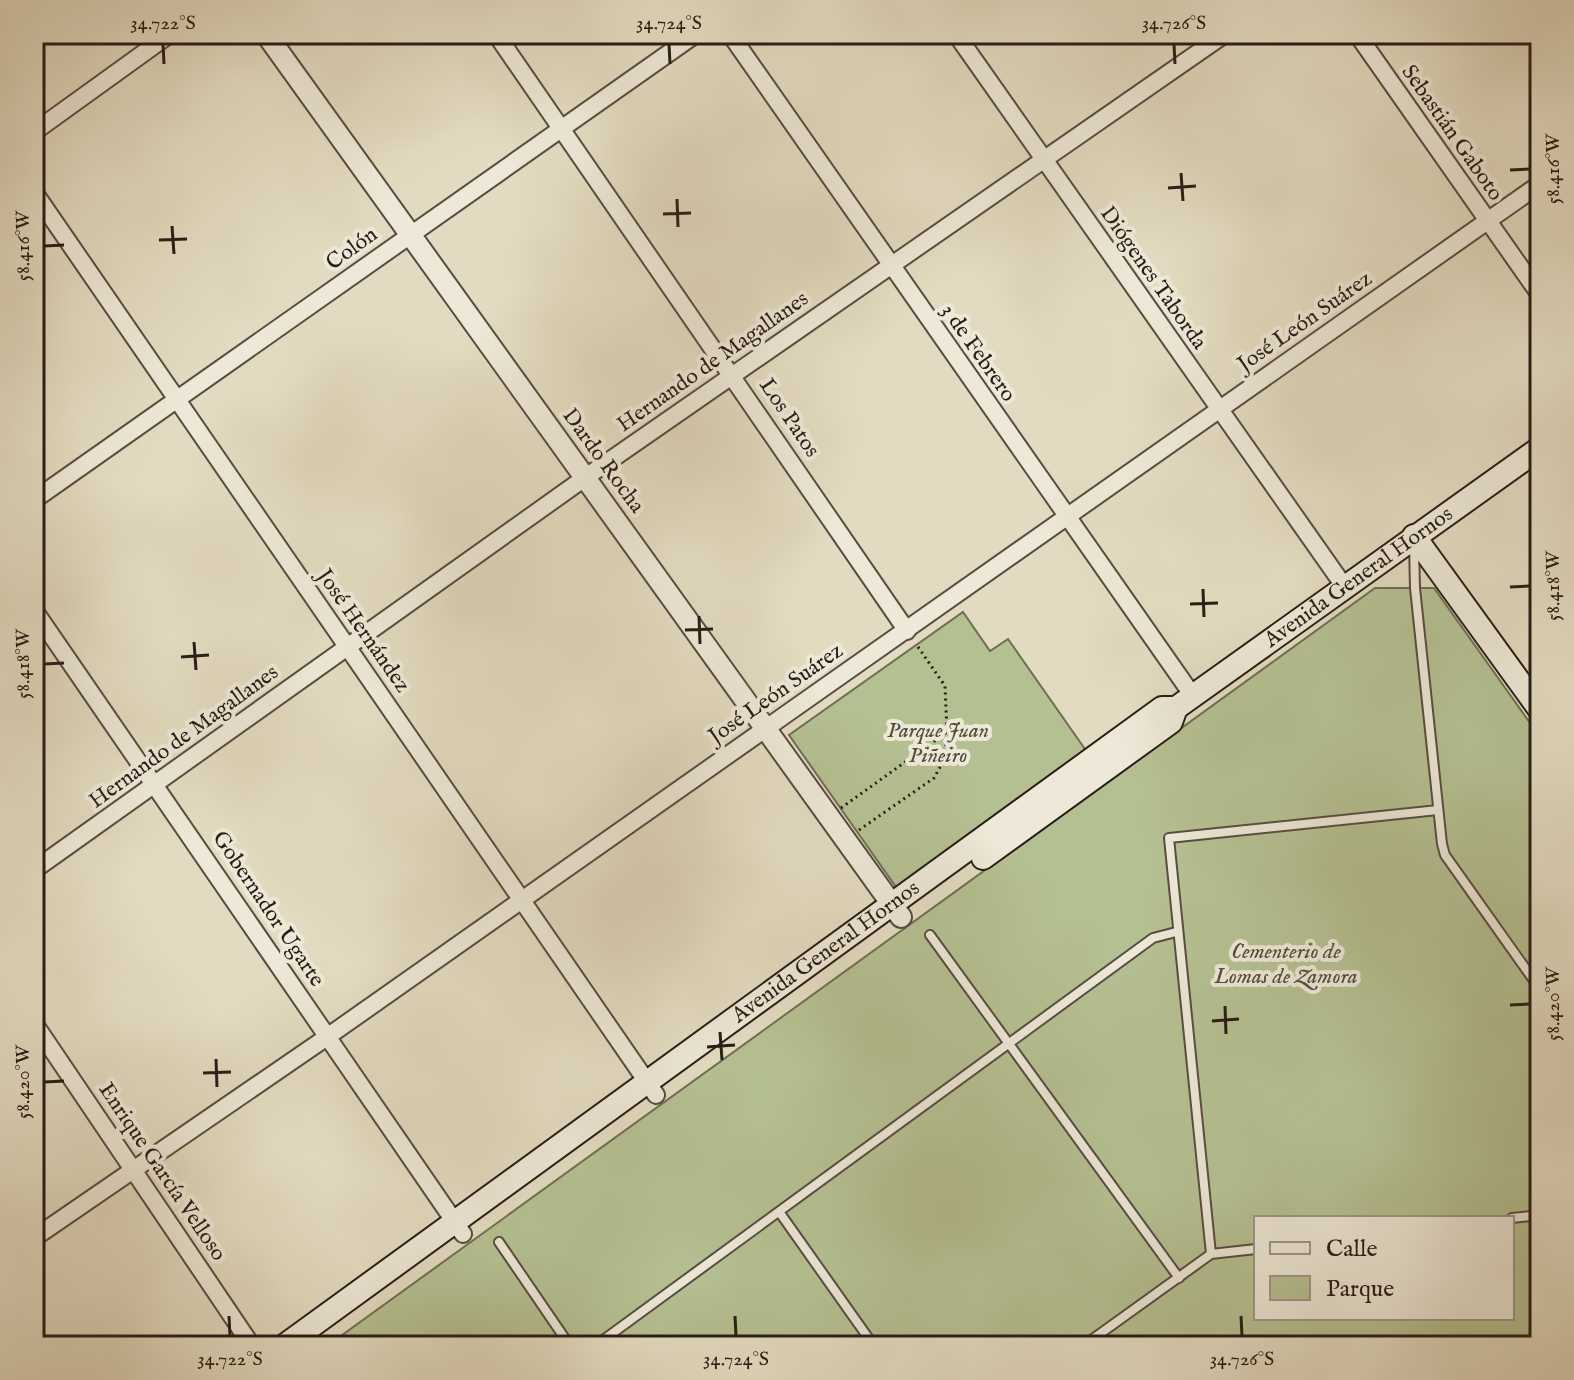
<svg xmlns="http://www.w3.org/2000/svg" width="1574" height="1380" viewBox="0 0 1574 1380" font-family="'IM FELL English',serif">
  <rect width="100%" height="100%" fill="#e3dbc1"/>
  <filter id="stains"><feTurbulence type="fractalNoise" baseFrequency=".0025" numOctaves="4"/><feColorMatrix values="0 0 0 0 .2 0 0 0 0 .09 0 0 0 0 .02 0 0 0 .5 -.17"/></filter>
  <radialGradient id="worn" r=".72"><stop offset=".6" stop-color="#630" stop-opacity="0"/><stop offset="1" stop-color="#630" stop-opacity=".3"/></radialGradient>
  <!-- green -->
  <g fill="#b5c092" stroke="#6f6e54" stroke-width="2" fill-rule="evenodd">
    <path d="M 1375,588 L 1434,588 L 1540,737 L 1540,1346 L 1288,1346 L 1281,1337 L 1268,1346 L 327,1346 ZM 1256,1218 L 1512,1218 L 1512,1318 L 1256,1318 Z"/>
    <path d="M 963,612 L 990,651 L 1008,639 L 1087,752 L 896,887 L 789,735 Z"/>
  </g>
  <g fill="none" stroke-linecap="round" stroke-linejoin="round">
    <defs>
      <g id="service">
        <path d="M 1414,545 L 1415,588 L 1442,844 L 1445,855 L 1540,989"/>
        <path d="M 930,935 L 1179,1278"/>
        <path d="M 780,1213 L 874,1346"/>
        <path d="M 1512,1218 L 1540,1215"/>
        <path d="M 499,1242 L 570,1346"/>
        <path d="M 1211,1254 L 1169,838 L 1438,810"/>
        <path d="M 595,1346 L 1153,938 L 1176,932"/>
        <path d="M 1083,1346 L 1211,1254 L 1256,1249"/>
      </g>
      <g id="minor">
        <path d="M 496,34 L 907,631"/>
        <path d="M 730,34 L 1193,696"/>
        <path d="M 956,34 L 1344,586"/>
        <path d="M 1357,34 L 1540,295"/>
        <path d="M 34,132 L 170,34"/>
        <path d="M 34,192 L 656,1095"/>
        <path d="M 34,500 L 696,34"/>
        <path d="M 34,610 L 463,1234"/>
        <path d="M 34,870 L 586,477 L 1225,34"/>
        <path d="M 34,1023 L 252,1346"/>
        <path d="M 34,1238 L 327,1037 L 1540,184"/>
      </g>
      <path id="tertiary" d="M 266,34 L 901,917"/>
      <g id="secondary">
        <path d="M 1414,536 L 1540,710"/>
        <path d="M 983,858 L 1171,722 L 1176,708"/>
        <path id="s1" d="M 284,1346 L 1162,708 L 1176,708 L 1540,448"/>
      </g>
    </defs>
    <!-- service casing -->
    <use href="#service" stroke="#584c42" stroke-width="12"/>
    <!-- minor casing -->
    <use href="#minor" stroke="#584c42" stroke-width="20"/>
    <!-- tertiary casing -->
    <use href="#tertiary" stroke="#584c42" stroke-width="24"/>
    <!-- secondary casing -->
    <use href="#secondary" stroke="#291c17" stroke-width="26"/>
    <!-- path -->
    <g stroke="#291c17" stroke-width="3" stroke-dasharray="2 4" stroke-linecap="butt">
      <path d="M 841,808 L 947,732 L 945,686 L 916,644"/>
      <path d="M 859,830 L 934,778 L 944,760 L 947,732"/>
    </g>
    <!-- service -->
    <use href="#service" stroke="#ede8d7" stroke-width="8"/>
    <!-- minor -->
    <use href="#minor" stroke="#ede8d7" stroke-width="16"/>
    <!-- tertiary -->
    <use href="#tertiary" stroke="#ede8d7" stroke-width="20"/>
    <!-- secondary -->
    <use href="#secondary" stroke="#ede8d7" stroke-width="22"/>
  </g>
  <!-- ticks -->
  <path fill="none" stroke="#291c17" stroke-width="3" d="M 163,44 L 164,64M 669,44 L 670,64M 1174,44 L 1175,64M 1510,170 L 1530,169M 1181,173 L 1183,201M 1168,188 L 1196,186M 677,199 L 678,227M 663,214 L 691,213M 172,226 L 174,254M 159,240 L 187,239M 44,246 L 64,245M 1510,587 L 1530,586M 1203,589 L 1204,617M 1190,604 L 1218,603M 699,616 L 700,644M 685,630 L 713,629M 194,642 L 196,670M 181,657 L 209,655M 44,664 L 64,663M 1510,1005 L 1530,1004M 1225,1006 L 1226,1034M 1212,1021 L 1239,1019M 720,1032 L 722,1060M 707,1047 L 735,1045M 216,1059 L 217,1087M 203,1073 L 231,1072M 44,1082 L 64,1081M 229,1316 L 230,1336M 735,1316 L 736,1336M 1241,1316 L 1242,1336"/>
  <g text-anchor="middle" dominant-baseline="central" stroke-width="8" stroke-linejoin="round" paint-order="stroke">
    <!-- street labels -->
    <g font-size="22" fill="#291c17" stroke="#ede8d7">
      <text transform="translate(1452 133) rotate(55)">Sebastián Gaboto</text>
      <text transform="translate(352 249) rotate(-36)">Colón</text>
      <text transform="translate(1153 278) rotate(55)">Diógenes Taborda</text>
      <text transform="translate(1305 322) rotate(-35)">José León Suárez</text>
      <text transform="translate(978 353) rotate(55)">3 de Febrero</text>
      <text transform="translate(713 362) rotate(-35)">Hernando de Magallanes</text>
      <text transform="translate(789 418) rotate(56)">Los Patos</text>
      <text transform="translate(603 461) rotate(54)">Dardo Rocha</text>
      <text stroke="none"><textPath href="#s1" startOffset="1324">Avenida General Hornos</textPath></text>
      <text transform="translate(363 631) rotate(55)">José Hernández</text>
      <text transform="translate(776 694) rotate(-35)">José León Suárez</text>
      <text transform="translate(184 737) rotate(-36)">Hernando de Magallanes</text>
      <text transform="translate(268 909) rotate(56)">Gobernador Ugarte</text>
      <text stroke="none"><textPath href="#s1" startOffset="670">Avenida General Hornos</textPath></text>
      <text transform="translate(162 1172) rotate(56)">Enrique García Velloso</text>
    </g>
    <!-- park labels -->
    <g font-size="22" font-style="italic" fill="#534d3c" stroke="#ede8d7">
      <text x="938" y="731">Parque Juan<tspan x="938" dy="25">Piñeiro</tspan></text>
      <text x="1286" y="952">Cementerio de<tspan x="1286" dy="25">Lomas de Zamora</tspan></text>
    </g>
  </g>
  <!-- margin -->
  <rect width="1574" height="1380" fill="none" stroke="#e3dbc1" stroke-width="88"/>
  <!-- legend -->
  <rect x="1254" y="1216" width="260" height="104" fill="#ede8d7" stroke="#9f968a" stroke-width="2"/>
  <rect x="1270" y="1242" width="40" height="12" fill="#ede8d7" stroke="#9f968a" stroke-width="2"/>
  <text x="1326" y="1256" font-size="24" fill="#291c17">Calle</text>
  <rect x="1270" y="1276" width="40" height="24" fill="#b5c092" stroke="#9f968a" stroke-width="2"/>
  <text x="1326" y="1296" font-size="24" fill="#291c17">Parque</text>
  <rect x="44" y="44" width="1486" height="1292" fill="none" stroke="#291c17" stroke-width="3"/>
  <g font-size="20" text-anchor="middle" fill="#291c17">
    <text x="163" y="29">34.722°S</text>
    <text x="669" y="29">34.724°S</text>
    <text x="1174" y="29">34.726°S</text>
    <text transform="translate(1552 169) rotate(-90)" y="7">58.416°W</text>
    <text transform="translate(22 246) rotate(-90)" y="7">58.416°W</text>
    <text transform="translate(1552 586) rotate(-90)" y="7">58.418°W</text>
    <text transform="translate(22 664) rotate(-90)" y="7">58.418°W</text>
    <text transform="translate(1552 1004) rotate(-90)" y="7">58.420°W</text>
    <text transform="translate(22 1082) rotate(-90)" y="7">58.420°W</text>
    <text x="230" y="1365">34.722°S</text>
    <text x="736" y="1365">34.724°S</text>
    <text x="1242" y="1365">34.726°S</text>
  </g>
  <rect width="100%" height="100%" filter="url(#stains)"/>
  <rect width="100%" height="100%" fill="url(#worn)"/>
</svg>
